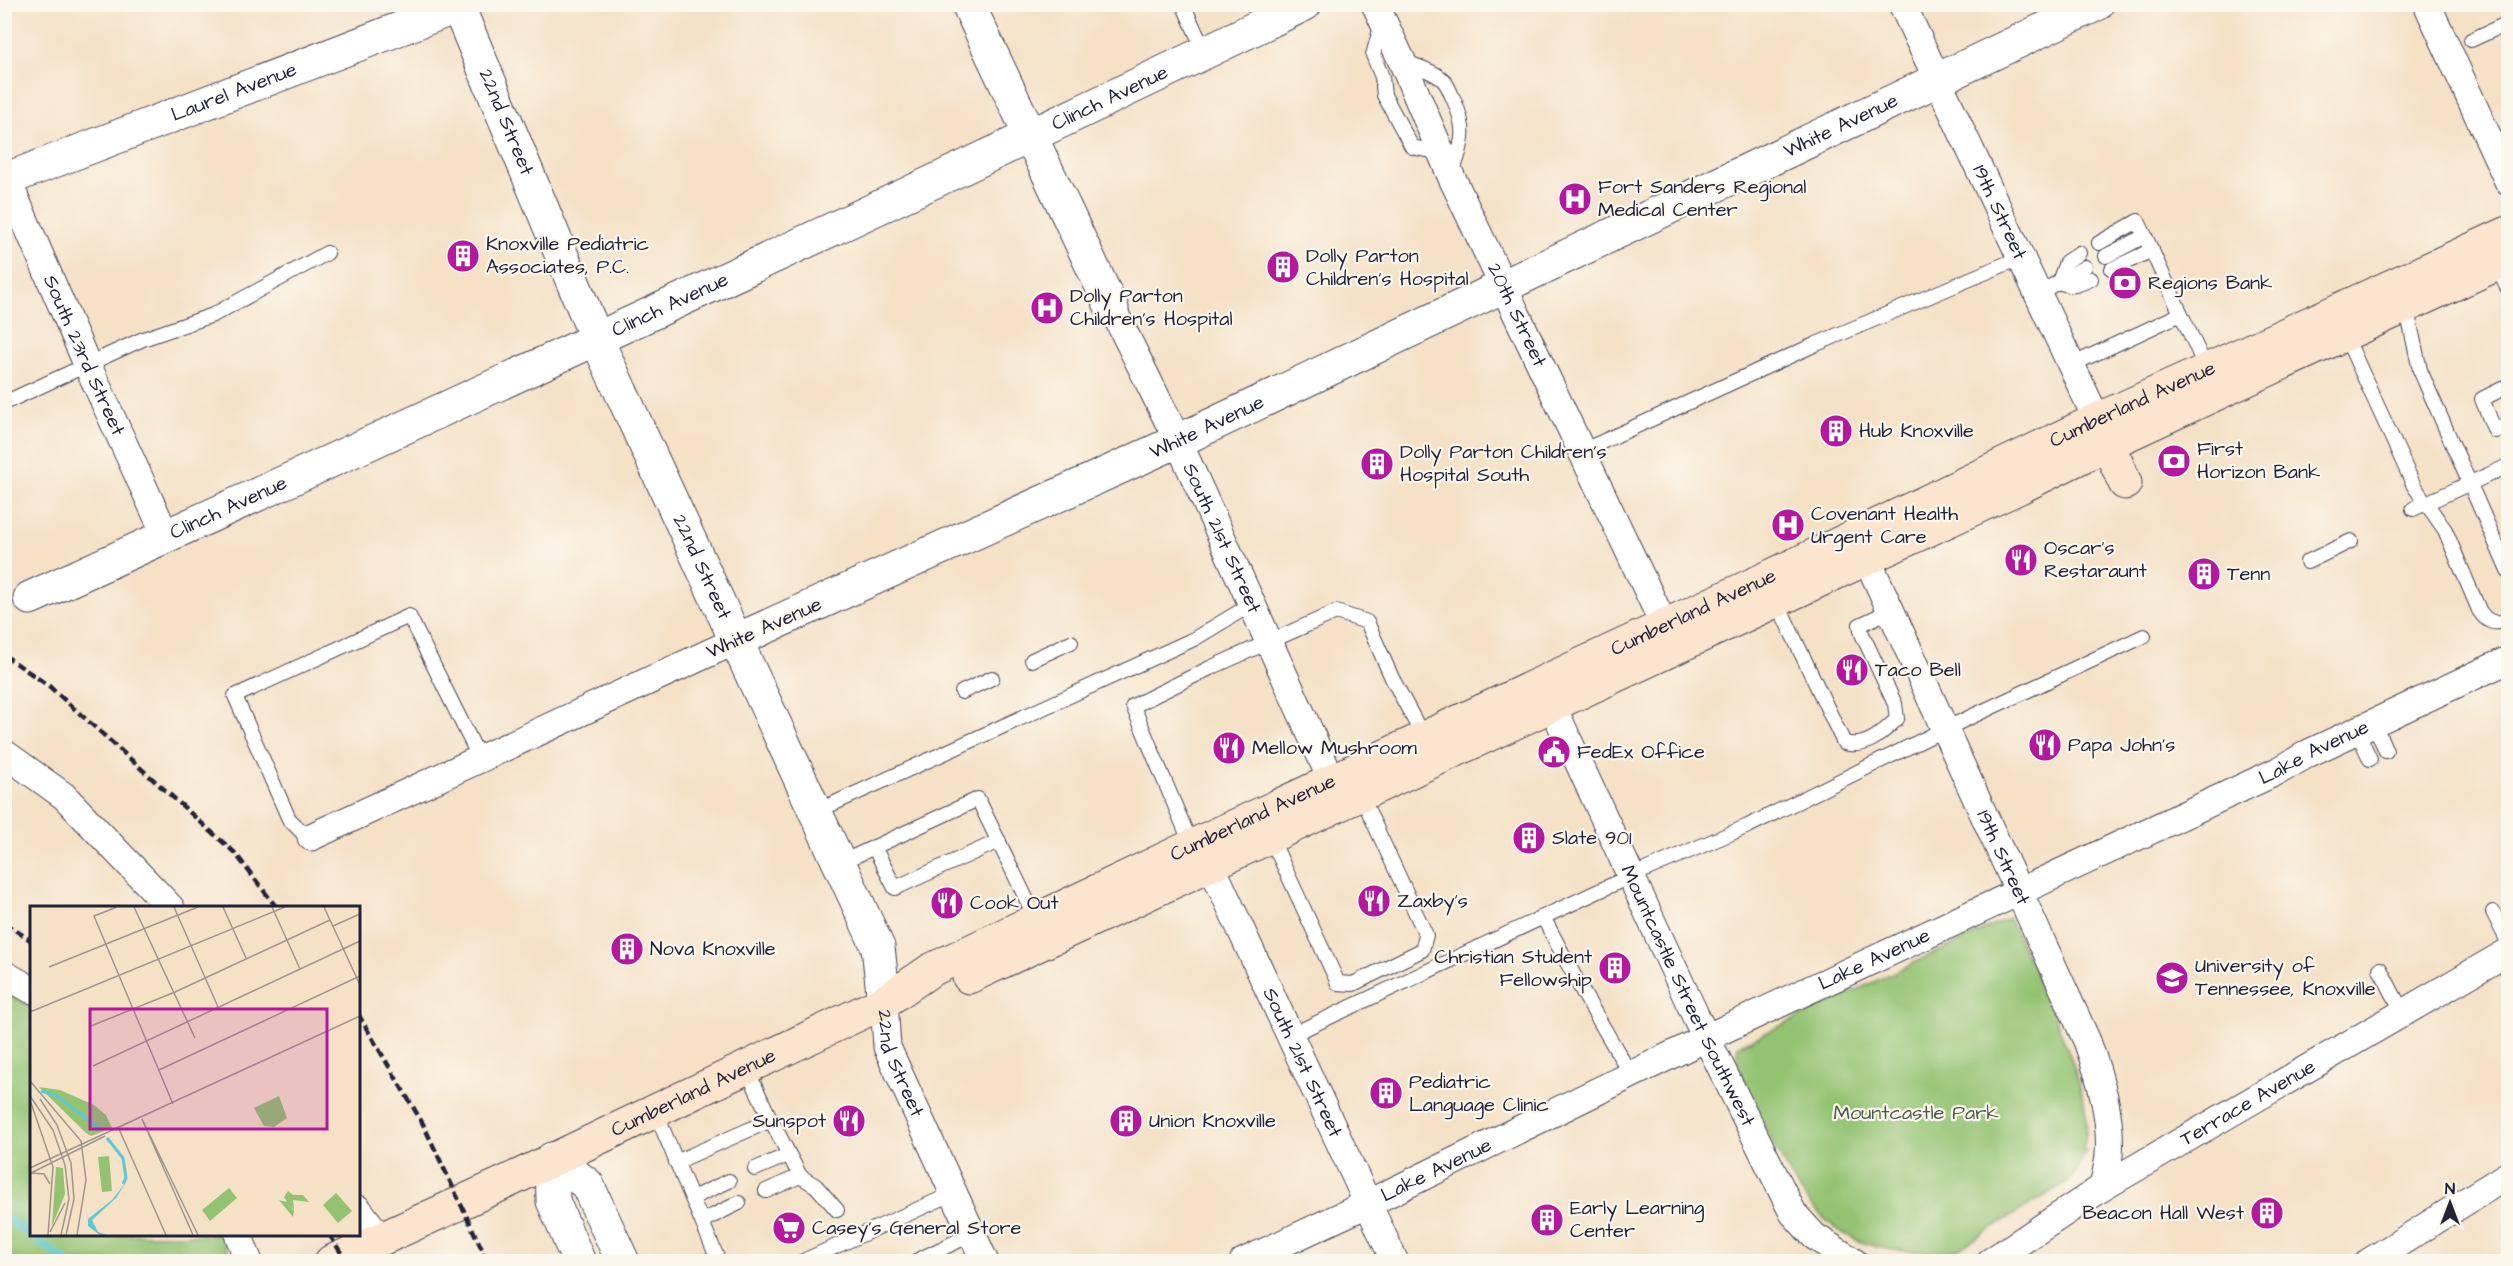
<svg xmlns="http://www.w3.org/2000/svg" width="2513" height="1266" viewBox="0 0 2513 1266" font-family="'Architects Daughter',sans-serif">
  <rect width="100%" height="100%" fill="#fbf7ec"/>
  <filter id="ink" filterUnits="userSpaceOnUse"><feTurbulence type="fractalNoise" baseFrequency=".0167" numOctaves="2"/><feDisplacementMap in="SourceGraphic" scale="12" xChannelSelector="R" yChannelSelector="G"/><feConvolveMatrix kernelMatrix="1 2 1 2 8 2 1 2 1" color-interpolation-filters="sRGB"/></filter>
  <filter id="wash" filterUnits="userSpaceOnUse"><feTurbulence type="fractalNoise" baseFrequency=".008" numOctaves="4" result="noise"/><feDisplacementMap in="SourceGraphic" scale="24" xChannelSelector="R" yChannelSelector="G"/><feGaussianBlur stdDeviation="1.35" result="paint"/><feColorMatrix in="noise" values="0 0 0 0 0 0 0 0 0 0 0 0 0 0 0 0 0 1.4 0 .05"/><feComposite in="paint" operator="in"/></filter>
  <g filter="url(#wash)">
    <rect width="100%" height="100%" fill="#f4e1c6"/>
    <!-- green -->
    <g fill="#93c271" stroke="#5a7256" stroke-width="1.5">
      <path d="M 2009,918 C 2029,963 2093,1086 2086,1131 C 2086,1136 2084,1143 2083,1149 L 2086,1151 L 2070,1181 C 2044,1196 2018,1212 1992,1228 C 1981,1234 1969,1244 1957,1249 C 1945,1253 1928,1251 1916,1251 C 1836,1252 1804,1205 1771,1139 C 1760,1116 1731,1072 1738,1046 Z"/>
      <path d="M 4,993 L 31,1006 L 32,1234 L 222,1235 L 231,1261 L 5,1261 Z"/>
    </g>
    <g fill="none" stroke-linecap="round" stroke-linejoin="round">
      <!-- stream -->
      <path stroke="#5cc8d3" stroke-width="7" d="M 4,1216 L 67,1262"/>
    </g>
  </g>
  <g filter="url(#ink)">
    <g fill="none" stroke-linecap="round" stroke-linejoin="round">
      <defs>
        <g id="service">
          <path d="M 1183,4 L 1205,53"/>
          <path d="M 1382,23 L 1373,55 L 1382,77 L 1384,95 L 1412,147 L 1441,153"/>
          <path d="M 2471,40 L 2508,23"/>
          <path d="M 1403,61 C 1415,66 1431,70 1441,78 C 1447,82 1450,92 1453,98 C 1468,131 1463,141 1452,174"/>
          <path d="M 2099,243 L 2138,221 L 2207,370"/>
          <path d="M 2106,256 L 2145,236"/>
          <path d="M 2496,265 L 2508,289"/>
          <path d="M 2112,269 L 2152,250"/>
          <path d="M 2059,282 L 2066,262 L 2079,253"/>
          <path d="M 2059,282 C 2072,288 2078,285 2091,279"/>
          <path d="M 2039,293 L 2085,267"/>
          <path d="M 2406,306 L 2420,370 L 2508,571"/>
          <path d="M 2345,335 L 2414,486 L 2445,530 L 2479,610 C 2487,623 2494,624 2508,621"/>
          <path d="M 2071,365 L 2181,314"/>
          <path d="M 2508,386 L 2482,399 L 2495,431 L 2508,424"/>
          <path d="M 4,403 L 143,339 L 213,315 L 327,253"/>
          <path d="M 1582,451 L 1814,345 L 2022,257"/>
          <path d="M 2413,509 L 2508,466"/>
          <path d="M 2307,562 L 2351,541"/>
          <path d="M 1776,600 L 1844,743 C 1866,749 1881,734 1897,719 L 1895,704 L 1862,634 L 1860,625 L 1891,610"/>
          <path d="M 1032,660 L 1071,642"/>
          <path d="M 962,692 L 992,678"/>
          <path d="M 2374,723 L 2386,751"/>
          <path d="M 2357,731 L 2370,759"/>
          <path d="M 815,812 L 1194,639 L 1252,604"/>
          <path d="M 1270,836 L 1338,983 L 1353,984 L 1422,950 L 1426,935 L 1360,793"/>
          <path d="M 311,837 L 303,833 L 289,819 L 235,696 L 409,616 L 480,759"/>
          <path d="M 1192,846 L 1133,706 L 1210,668 L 1336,612 L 1367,622 L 1392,678 L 1424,738"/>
          <path d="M 874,847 L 895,888 L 999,841"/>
          <path d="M 840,863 L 978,799 L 1036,919"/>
          <path d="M 2493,912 L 2508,942"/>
          <path d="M 1543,917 L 1585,996 L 1631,1075"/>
          <path d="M 2380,969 L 2403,1013"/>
          <path d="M 1289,1036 L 1631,876 L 1748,826 L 1945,729 L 2144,636"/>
          <path d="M 746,1068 L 771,1120"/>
          <path d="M 655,1111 L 719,1262"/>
          <path d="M 676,1162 L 771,1120 L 800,1176 L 816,1186 L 837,1210"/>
          <path d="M 755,1169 L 788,1155"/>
          <path d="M 766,1191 L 800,1176"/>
          <path d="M 692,1198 L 729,1181"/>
          <path d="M 702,1221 L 739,1203"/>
          <path d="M 801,1262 L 954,1193"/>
          <path d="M 914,1262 L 972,1234"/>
        </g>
        <g id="minor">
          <path id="s1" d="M 1375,4 L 1402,61 L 1451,176 L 1664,625"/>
          <path id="s2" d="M 1902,4 L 2097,420"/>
          <path d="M 2427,4 L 2508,181"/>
          <path id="s3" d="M 4,172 L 87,364 L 166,536"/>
          <path id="s4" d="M 1112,308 L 1178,441 L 1332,781"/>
          <path id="s5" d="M 1858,539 L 2087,1041 C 2100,1077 2112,1117 2109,1155 C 2108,1166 2105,1177 2103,1187"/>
          <path id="s6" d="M 1552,705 L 1696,1017 L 1793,1213 L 1814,1236 L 1854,1262"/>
          <path d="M 4,753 L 64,796 L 171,908"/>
          <path d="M 311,837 L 735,641"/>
          <path id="s7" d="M 1210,863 L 1395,1262"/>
          <path d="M 4,974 L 32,990"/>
          <path id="s8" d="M 884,1002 L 887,1047 L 985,1262"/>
          <path d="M 358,1209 L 381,1239"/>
          <path d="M 238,1234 L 249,1262"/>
          <path id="s9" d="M 1243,1262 L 1367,1204 L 1706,1038 L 2280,770 L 2309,753 L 2508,660"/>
          <path id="s10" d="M 1990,1262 L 2103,1187 L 2508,952"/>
          <path d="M 2369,1262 L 2508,1175"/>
        </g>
        <g id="tertiary">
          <path id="s11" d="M 457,4 L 597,340 L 878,947 L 884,1002"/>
          <path d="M 968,4 L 1112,308"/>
          <path id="s12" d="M 7,179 L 464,4"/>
          <path id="s13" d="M 30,598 C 457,404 883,209 1305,4"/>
          <path id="s14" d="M 735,641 L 1178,441 L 2097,4"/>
          <path d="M 552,1159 L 587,1184 L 623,1262"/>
          <path d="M 552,1159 L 553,1201 L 579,1262"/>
        </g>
        <g id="secondary">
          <path d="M 2099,425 L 2125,483 L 2116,462"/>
          <path d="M 969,977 L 2020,487 L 2107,444 L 2508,259"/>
          <path id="s15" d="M 331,1262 L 504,1183 L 884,1002 L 931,970 L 1192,846 L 1765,579 L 2097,420 L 2508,233"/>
        </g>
      </defs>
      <!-- service casing -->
      <use href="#service" stroke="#423f50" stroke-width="16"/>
      <!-- minor casing -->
      <use href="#minor" stroke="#423f50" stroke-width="29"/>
      <!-- tertiary casing -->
      <use href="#tertiary" stroke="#423f50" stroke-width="35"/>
      <!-- secondary casing -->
      <use href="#secondary" stroke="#423f50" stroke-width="35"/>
      <!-- service -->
      <use href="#service" stroke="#fff" stroke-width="14"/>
      <!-- minor -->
      <use href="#minor" stroke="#fff" stroke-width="27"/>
      <!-- tertiary -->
      <use href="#tertiary" stroke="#fff" stroke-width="33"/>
      <!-- secondary -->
      <use href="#secondary" stroke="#fce5cf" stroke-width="33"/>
      <!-- rail -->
      <g stroke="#22223b" stroke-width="4.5" stroke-dasharray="9 4.5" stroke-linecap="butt">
        <path d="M 4,655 L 49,686 L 235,853 L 277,908"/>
        <path d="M 4,923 L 32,941"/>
        <path d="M 358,1014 L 423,1124 L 488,1262"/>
        <path d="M 329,1234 L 347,1262"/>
      </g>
    </g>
  </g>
  <!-- icons -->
  <defs>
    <symbol id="hospital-disc" viewBox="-11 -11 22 22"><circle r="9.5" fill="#b5179e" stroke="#fbf7ec"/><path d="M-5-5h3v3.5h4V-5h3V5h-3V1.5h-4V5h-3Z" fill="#fff"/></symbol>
    <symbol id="building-disc" viewBox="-11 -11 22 22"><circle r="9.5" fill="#b5179e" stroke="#fbf7ec"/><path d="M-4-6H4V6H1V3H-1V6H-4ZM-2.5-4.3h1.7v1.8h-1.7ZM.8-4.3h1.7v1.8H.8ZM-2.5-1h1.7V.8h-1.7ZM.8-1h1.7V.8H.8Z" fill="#fff"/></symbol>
    <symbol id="bank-disc" viewBox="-11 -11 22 22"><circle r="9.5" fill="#b5179e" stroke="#fbf7ec"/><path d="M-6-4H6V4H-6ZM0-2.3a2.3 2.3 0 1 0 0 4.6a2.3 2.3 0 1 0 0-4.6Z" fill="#fff"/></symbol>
    <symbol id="restaurant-disc" viewBox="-11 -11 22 22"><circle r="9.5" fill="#b5179e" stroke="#fbf7ec"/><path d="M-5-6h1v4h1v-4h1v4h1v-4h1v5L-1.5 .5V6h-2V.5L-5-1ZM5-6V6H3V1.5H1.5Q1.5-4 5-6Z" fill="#fff"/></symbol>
    <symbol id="civic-disc" viewBox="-11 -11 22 22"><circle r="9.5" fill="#b5179e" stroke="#fbf7ec"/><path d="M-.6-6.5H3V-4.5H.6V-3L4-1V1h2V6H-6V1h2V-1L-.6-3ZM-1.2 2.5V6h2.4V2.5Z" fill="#fff"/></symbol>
    <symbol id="university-disc" viewBox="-11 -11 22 22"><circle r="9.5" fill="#b5179e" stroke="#fbf7ec"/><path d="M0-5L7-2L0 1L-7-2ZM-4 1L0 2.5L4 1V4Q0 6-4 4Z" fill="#fff"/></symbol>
    <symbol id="supermarket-disc" viewBox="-11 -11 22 22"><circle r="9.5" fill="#b5179e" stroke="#fbf7ec"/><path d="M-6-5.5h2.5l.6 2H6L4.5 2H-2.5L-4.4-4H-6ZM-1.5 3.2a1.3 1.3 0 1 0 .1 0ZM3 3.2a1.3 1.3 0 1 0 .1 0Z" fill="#fff"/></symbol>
  </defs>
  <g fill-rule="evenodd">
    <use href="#hospital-disc" x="1556" y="180" width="38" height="38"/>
    <use href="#building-disc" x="444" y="237" width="38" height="38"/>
    <use href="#building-disc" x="1264" y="248" width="38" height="38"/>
    <use href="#bank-disc" x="2106" y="264" width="38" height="38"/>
    <use href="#hospital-disc" x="1028" y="289" width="38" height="38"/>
    <use href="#building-disc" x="1817" y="412" width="38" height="38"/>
    <use href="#bank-disc" x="2155" y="442" width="38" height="38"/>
    <use href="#building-disc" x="1358" y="445" width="38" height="38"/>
    <use href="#hospital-disc" x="1769" y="506" width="38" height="38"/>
    <use href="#restaurant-disc" x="2002" y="541" width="38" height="38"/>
    <use href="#building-disc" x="2185" y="555" width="38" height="38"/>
    <use href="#restaurant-disc" x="1833" y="651" width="38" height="38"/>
    <use href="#restaurant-disc" x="2026" y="726" width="38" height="38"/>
    <use href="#restaurant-disc" x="1210" y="729" width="38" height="38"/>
    <use href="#civic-disc" x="1535" y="733" width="38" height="38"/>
    <use href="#building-disc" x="1510" y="819" width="38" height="38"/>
    <use href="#restaurant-disc" x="1355" y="882" width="38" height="38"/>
    <use href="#restaurant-disc" x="928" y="884" width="38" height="38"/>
    <use href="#building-disc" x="608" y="930" width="38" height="38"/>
    <use href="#building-disc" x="1596" y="949" width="38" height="38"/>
    <use href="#university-disc" x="2153" y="959" width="38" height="38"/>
    <use href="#building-disc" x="1367" y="1074" width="38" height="38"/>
    <use href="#restaurant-disc" x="830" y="1102" width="38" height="38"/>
    <use href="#building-disc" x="1107" y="1102" width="38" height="38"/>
    <use href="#building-disc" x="2248" y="1194" width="38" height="38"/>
    <use href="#building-disc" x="1528" y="1201" width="38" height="38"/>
    <use href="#supermarket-disc" x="770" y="1209" width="38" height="38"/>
  </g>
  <g text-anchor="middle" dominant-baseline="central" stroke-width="4.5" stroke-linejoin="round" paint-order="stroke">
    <!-- street labels -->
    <g font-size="20" fill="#22223b" stroke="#fbf7ec">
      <text stroke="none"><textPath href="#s12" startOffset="243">Laurel Avenue</textPath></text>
      <text stroke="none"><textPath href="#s13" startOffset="1190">Clinch Avenue</textPath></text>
      <text stroke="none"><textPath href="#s11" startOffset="128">22nd Street</textPath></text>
      <text stroke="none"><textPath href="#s14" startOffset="1220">White Avenue</textPath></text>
      <text stroke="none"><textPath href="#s2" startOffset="230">19th Street</textPath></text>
      <text stroke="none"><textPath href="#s13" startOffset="704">Clinch Avenue</textPath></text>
      <text stroke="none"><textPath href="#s1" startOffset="342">20th Street</textPath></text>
      <text stroke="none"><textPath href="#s3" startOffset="200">South 23rd Street</textPath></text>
      <text stroke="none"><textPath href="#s15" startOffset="1996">Cumberland Avenue</textPath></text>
      <text stroke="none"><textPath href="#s14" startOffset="518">White Avenue</textPath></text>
      <text stroke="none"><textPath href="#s13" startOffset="218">Clinch Avenue</textPath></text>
      <text stroke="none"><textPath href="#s4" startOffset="255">South 21st Street</textPath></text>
      <text stroke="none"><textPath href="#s11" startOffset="614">22nd Street</textPath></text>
      <text stroke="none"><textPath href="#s15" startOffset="1510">Cumberland Avenue</textPath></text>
      <text transform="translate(764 628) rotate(-24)">White Avenue</text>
      <text stroke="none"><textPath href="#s9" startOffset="1186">Lake Avenue</textPath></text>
      <text stroke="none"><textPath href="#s15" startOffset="1024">Cumberland Avenue</textPath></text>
      <text stroke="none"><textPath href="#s5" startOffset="350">19th Street</textPath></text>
      <text stroke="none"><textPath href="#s9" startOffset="700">Lake Avenue</textPath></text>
      <text stroke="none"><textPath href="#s6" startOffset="321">Mountcastle Street Southwest</textPath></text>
      <text stroke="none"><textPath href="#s8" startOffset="64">22nd Street</textPath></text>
      <text stroke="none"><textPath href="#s7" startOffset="220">South 21st Street</textPath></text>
      <text stroke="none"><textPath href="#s15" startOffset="400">Cumberland Avenue</textPath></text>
      <text stroke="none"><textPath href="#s10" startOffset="303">Terrace Avenue</textPath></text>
      <text stroke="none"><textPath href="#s9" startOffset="214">Lake Avenue</textPath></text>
    </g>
    <!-- poi labels -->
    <g font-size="20" fill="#22223b" stroke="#fbf7ec" text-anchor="start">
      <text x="1598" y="187">Fort Sanders Regional<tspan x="1598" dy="23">Medical Center</tspan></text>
      <text x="486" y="244">Knoxville Pediatric<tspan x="486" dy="23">Associates, P.C.</tspan></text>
      <text x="1306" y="256">Dolly Parton<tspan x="1306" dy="23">Children's Hospital</tspan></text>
      <text x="2148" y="283">Regions Bank</text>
      <text x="1070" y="296">Dolly Parton<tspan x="1070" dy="23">Children’s Hospital</tspan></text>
      <text x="1859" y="431">Hub Knoxville</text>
      <text x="2197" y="449">First<tspan x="2197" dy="23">Horizon Bank</tspan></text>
      <text x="1400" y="452">Dolly Parton Children's<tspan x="1400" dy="23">Hospital South</tspan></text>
      <text x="1811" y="514">Covenant Health<tspan x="1811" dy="23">Urgent Care</tspan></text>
      <text x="2044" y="548">Oscar's<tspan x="2044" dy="23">Restaraunt</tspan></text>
      <text x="2227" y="574">Tenn</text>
      <text x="1875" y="670">Taco Bell</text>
      <text x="2068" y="745">Papa John's</text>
      <text x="1252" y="748">Mellow Mushroom</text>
      <text x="1577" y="752">FedEx Office</text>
      <text x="1552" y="838">Slate 901</text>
      <text x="1397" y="901">Zaxby's</text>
      <text x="970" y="903">Cook Out</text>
      <text x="650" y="949">Nova Knoxville</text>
      <text x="1592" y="957" text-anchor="end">Christian Student<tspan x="1592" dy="23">Fellowship</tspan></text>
      <text x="2195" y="966">University of<tspan x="2195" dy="23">Tennessee, Knoxville</tspan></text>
      <text x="1409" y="1082">Pediatric<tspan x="1409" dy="23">Language Clinic</tspan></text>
      <text x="826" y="1121" text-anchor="end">Sunspot</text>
      <text x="1149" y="1121">Union Knoxville</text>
      <text x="1570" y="1208">Early Learning<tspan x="1570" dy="23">Center</tspan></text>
      <text x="2244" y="1213" text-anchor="end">Beacon Hall West</text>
      <text x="812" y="1228">Casey's General Store</text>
    </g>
    <!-- park labels -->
    <g font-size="20" fill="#4a5a4e" stroke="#fbf7ec">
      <text x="1916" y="1113">Mountcastle Park</text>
    </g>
  </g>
  <!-- overview -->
  <g transform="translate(30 906)">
    <rect width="330" height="330" fill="#f4e1c6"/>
    <path d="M 9,181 L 30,184 L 64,199 L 76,209 L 82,222 L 61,230 L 56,227 ZM 249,190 L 257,212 L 244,221 L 234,220 L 224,202 ZM 79,250 L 82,285 L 72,286 L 68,251 ZM 26,261 L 33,262 L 35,288 L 22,320 ZM 199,282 L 207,292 L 180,315 L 172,304 ZM 258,285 L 263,289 L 273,289 L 279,296 L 263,294 L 264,304 L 257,297 L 264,305 L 263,311 L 249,294 L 257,296 L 254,291 ZM 306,287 L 322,305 L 308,317 L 293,299 Z" fill="#93c271"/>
    <path d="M 96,276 L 86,292 L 62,314 L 68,326 L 77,329 L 70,329 L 58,320 L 58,313 L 82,294 Z" fill="#5cc8d3"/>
    <path fill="none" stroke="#5cc8d3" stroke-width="3" d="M 11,185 L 27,190 L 73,225M 77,232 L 93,252 L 96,272 L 93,278"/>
    <path fill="none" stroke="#a0958e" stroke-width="1.5" d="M 87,1 L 64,10 L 143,198M 104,1 L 165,132M 144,1 L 188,101M 193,1 L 216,52M 242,1 L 270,63M 294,1 L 330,79M 303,20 L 330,8M 19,61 L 168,1M 0,106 L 255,1M 61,120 L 145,86 L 300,14M 63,160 L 330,35M 129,164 L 330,70M 0,175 L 51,235 L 56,274 L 47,329M 0,190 L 23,224 L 35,259 L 39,293 L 31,329M 10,193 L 27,219 L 41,257 L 44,293 L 36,329M 1,197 L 23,261 L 18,329M 112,213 L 168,329M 112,213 L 163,329M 89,223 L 136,329M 0,262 L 330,110M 1,267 L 75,230M 1,267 L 14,268 L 20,278M 20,326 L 35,297"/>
    <path fill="#b5179e" fill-opacity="0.15" stroke="#b5179e" stroke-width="3" d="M 60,103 L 297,103 L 297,223 L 60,223 Z"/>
    <rect width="330" height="330" fill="none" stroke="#22223b" stroke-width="3"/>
  </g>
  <!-- margin -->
  <rect width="2513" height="1266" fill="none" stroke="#fbf7ec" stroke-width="24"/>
  <!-- north arrow -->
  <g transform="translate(2450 1203)" stroke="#fbf7ec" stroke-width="4.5" paint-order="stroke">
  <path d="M0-4.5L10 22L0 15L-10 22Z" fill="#22223b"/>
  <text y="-9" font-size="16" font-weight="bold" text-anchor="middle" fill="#22223b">N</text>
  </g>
</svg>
